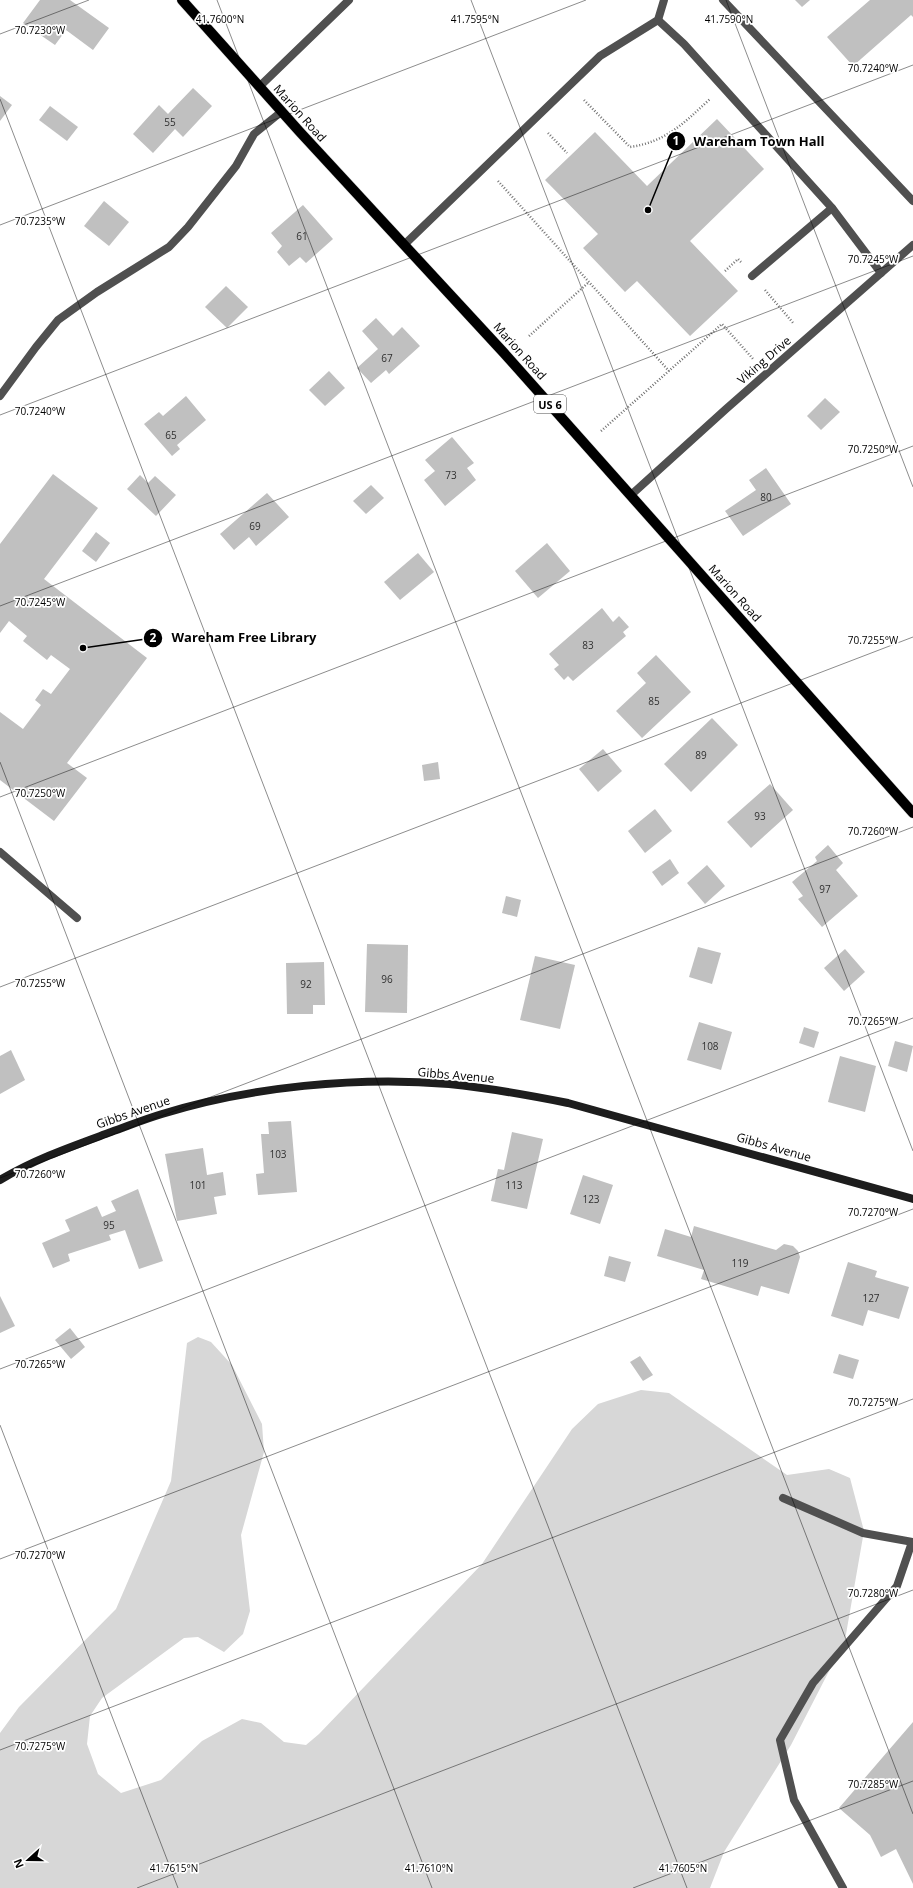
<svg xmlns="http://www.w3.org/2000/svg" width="913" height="1888" viewBox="0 0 913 1888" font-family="'Open Sans',sans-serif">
  <rect width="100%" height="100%" fill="#fff"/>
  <!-- green -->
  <path fill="#d7d7d7" d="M 198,1337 L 211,1342 L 232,1365 L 262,1424 L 264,1452 L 241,1535 L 250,1611 L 243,1634 L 224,1652 L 198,1637 L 184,1638 L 102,1698 L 90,1716 L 87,1744 L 98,1774 L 121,1793 L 161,1780 L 202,1741 L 242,1719 L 261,1723 L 284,1742 L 306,1745 L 319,1734 L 482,1564 L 572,1429 L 598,1404 L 641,1390 L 669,1393 L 787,1475 L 829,1469 L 850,1478 L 864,1531 L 845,1640 L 791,1745 L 724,1852 L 710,1888 L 0,1888 L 0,1733 L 19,1707 L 116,1609 L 171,1481 L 187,1343 Z"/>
  <!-- building -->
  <g fill="#c0c0c0">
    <path d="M 40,0 L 70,0 L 109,28 L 93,50 L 66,30 L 55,45 L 23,23 Z"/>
    <path d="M 795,0 L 810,0 L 802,7 Z"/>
    <path d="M 870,0 L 913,0 L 913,17 L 911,15 L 853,66 L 827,37 Z"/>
    <path d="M 193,88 L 212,106 L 183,137 L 175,129 L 153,153 L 133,134 L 159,105 L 168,114 Z"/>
    <path d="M 0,96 L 12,105 L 0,121 Z"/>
    <path d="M 50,106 L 78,127 L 67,141 L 39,120 Z"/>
    <path d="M 717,119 L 764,169 L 690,241 L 738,291 L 690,336 L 637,281 L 625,292 L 583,248 L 598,234 L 545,180 L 595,132 L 647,186 Z"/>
    <path d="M 104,201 L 129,222 L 109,246 L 84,226 Z"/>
    <path d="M 303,205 L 333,239 L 306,263 L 300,257 L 289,266 L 277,252 L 282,246 L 271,233 Z"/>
    <path d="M 226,286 L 248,307 L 227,328 L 205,307 Z"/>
    <path d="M 376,318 L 393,336 L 402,327 L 420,346 L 389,374 L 386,370 L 371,383 L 357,368 L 378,349 L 362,331 Z"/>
    <path d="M 329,371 L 345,388 L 325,406 L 309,390 Z"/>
    <path d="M 186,396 L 206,420 L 177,445 L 180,449 L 172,456 L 144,424 L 159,412 L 163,416 Z"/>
    <path d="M 825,398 L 840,412 L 821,430 L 807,416 Z"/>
    <path d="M 452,437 L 474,463 L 467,468 L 476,480 L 445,506 L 424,480 L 435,471 L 425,460 Z"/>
    <path d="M 766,468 L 791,504 L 743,536 L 725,511 L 756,490 L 749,480 Z"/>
    <path d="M 53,474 L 98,508 L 44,579 L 147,658 L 67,763 L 87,778 L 54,821 L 0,780 L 0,712 L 23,729 L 41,705 L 35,700 L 43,689 L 51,694 L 70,669 L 51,655 L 47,660 L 23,641 L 27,636 L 9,621 L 0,633 L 0,544 Z"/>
    <path d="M 140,475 L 148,483 L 155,476 L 176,495 L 156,516 L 127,489 Z"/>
    <path d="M 371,485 L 384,498 L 366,514 L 353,501 Z"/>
    <path d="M 267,493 L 289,517 L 256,546 L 249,537 L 234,550 L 220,534 Z"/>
    <path d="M 96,532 L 110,543 L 96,562 L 82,551 Z"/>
    <path d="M 547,543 L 570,571 L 538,598 L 515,571 Z"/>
    <path d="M 418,553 L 434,572 L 400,600 L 384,582 Z"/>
    <path d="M 602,608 L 613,622 L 619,616 L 629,627 L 623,632 L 626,636 L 573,681 L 568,676 L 564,680 L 554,669 L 559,665 L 549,654 Z"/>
    <path d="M 656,655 L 691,692 L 642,738 L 616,711 L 646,683 L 637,673 Z"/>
    <path d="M 712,718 L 738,745 L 691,792 L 664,764 Z"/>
    <path d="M 603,749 L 622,771 L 598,792 L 579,769 Z"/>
    <path d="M 438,762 L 440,779 L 424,781 L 422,765 Z"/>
    <path d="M 770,784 L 793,810 L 751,848 L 727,822 Z"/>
    <path d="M 655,809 L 672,831 L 645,853 L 628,831 Z"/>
    <path d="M 828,845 L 843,863 L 836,870 L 858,896 L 822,927 L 798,899 L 803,896 L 792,882 L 817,861 L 815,857 Z"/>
    <path d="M 670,859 L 679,873 L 662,886 L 652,872 Z"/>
    <path d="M 707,865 L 725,886 L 705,904 L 687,883 Z"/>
    <path d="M 506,896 L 521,900 L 517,917 L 502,913 Z"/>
    <path d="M 367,944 L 408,945 L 407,1013 L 365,1012 Z"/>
    <path d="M 698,947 L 721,953 L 712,984 L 689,977 Z"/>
    <path d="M 845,949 L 865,972 L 844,991 L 824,968 Z"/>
    <path d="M 535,956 L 575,965 L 560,1029 L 520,1020 Z"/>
    <path d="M 324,962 L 325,1005 L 313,1005 L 313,1014 L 287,1014 L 286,963 Z"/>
    <path d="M 699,1022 L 732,1032 L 721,1070 L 687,1060 Z"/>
    <path d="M 804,1027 L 819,1032 L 814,1048 L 799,1043 Z"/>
    <path d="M 895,1041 L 913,1046 L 907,1072 L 888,1066 Z"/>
    <path d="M 11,1050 L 25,1080 L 0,1094 L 0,1056 Z"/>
    <path d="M 840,1056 L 876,1066 L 865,1112 L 828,1102 Z"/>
    <path d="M 291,1121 L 297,1192 L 258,1195 L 256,1174 L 264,1173 L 261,1134 L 269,1134 L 268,1122 Z"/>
    <path d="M 512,1132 L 543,1139 L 527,1209 L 491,1201 L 498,1169 L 504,1170 Z"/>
    <path d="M 203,1148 L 207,1175 L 223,1172 L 226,1195 L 214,1197 L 217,1214 L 177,1221 L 165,1154 Z"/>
    <path d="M 583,1175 L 613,1185 L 600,1224 L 570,1214 Z"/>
    <path d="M 138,1189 L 163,1261 L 139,1269 L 125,1230 L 109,1235 L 111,1240 L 68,1254 L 70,1261 L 53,1268 L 42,1243 L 70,1231 L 65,1220 L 97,1206 L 102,1217 L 116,1211 L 111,1201 Z"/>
    <path d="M 694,1226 L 776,1250 L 784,1244 L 793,1246 L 798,1251 L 800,1257 L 789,1294 L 761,1286 L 758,1296 L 701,1279 L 704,1270 L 657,1256 L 665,1229 L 691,1237 Z"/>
    <path d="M 609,1256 L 631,1262 L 625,1282 L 604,1276 Z"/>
    <path d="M 848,1262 L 877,1271 L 875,1277 L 909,1287 L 899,1319 L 868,1310 L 863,1326 L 831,1316 Z"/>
    <path d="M 0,1296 L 15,1326 L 0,1333 Z"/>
    <path d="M 70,1328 L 85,1347 L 71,1359 L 55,1340 Z"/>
    <path d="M 839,1354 L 859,1360 L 853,1379 L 833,1373 Z"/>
    <path d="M 640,1356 L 653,1375 L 643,1381 L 630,1362 Z"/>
    <path d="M 913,1722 L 913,1884 L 896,1849 L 881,1857 L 870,1835 L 839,1808 Z"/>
  </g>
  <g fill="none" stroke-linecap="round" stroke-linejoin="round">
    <defs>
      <path id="primary" d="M 182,0 L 299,131 L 504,353 L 913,813"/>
    </defs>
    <!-- primary casing -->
    <use href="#primary" stroke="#dbdbdb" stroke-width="11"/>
    <!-- path -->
    <g stroke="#727272" stroke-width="2.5" stroke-dasharray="1 2" stroke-linecap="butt">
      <path d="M 584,100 L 630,147 C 666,142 684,123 710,99"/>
      <path d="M 548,133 L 567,153"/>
      <path d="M 498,181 L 669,371"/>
      <path d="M 725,271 L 738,259 L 741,262"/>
      <path d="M 765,290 L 794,324"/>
      <path d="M 529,336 L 589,282"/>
      <path d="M 601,431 L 722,324 L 754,360"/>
    </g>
    <!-- lane -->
    <g stroke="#505050" stroke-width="8">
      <path d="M 723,0 L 913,201"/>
      <path d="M 658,20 L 684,44 L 832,208 L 881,273"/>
      <path d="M 259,87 L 349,0"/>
      <path d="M 405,244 L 600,56 L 658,20 L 664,0"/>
      <path d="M 752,276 L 832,208"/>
      <path d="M 0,396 L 36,347 L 58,320 L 97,292 L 169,247 L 188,227 L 236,166 L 254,134 L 281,112"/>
      <path d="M 631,495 L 726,409 L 913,245"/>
      <path d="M 0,852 L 77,918"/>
      <path d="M 783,1498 L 863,1533 L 913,1542"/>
      <path d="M 843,1888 L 794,1800 L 780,1740 L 813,1683 L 897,1586 L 912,1542"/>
    </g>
    <!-- secondary -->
    <path stroke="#1d1d1d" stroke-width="8" d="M 0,1180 C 35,1159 73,1146 111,1132 C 128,1126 145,1119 162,1114 C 249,1087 358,1076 449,1084 C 489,1088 528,1095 568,1103 L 913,1199"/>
    <!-- primary -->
    <use href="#primary" stroke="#000" stroke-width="10"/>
  </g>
  <!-- ticks -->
  <path fill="none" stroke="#000" stroke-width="1" stroke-opacity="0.45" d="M 217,0 L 913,1814M 471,0 L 913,1151M 726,0 L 913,487M 0,34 L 89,0M 0,99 L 687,1888M 0,225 L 586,0M 0,415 L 913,65M 0,606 L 913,256M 0,762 L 432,1888M 0,797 L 913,446M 0,987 L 913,637M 0,1178 L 913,827M 0,1369 L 913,1018M 0,1425 L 178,1888M 0,1559 L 913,1209M 0,1750 L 913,1399M 137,1888 L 913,1590M 633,1888 L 913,1781"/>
  <g text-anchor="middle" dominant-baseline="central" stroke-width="3.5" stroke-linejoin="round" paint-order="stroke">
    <!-- number labels -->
    <g font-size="10" fill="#303030">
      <text x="170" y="122">55</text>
      <text x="302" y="236">61</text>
      <text x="387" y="358">67</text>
      <text x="171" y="435">65</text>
      <text x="451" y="475">73</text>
      <text x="766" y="497">80</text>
      <text x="255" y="526">69</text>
      <text x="588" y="645">83</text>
      <text x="654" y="701">85</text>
      <text x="701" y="755">89</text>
      <text x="760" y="816">93</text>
      <text x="825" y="889">97</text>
      <text x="387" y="979">96</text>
      <text x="306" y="984">92</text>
      <text x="710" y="1046">108</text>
      <text x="278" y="1154">103</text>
      <text x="198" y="1185">101</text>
      <text x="514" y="1185">113</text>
      <text x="591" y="1199">123</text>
      <text x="109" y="1225">95</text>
      <text x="740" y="1263">119</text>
      <text x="871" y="1298">127</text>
    </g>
    <!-- shield labels -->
    <rect fill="#fff" stroke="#4c4c4c" stroke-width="1" x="534" y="395" width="32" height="18" rx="3"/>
    <g font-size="11" font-weight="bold" fill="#000">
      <text x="550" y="404">US 6</text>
    </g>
    <!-- street labels -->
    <g font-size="12" fill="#000" stroke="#fff">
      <text transform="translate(300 113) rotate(48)">Marion Road</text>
      <text transform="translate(520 351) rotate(48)">Marion Road</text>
      <text transform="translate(764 360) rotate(-41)">Viking Drive</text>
      <text transform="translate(735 593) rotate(48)">Marion Road</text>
      <text transform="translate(456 1075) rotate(5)">Gibbs Avenue</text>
      <text transform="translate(133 1112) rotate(-19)">Gibbs Avenue</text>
      <text transform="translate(774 1147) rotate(16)">Gibbs Avenue</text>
    </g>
  </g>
  <g font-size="10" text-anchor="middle" fill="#000" stroke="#fff" stroke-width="3.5" stroke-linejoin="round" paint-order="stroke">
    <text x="220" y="23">41.7600°N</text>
    <text x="475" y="23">41.7595°N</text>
    <text x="729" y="23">41.7590°N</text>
    <text x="40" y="34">70.7230°W</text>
    <text x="873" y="72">70.7240°W</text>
    <text x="40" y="225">70.7235°W</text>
    <text x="873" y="263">70.7245°W</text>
    <text x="40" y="415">70.7240°W</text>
    <text x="873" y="453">70.7250°W</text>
    <text x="40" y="606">70.7245°W</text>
    <text x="873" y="644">70.7255°W</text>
    <text x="40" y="797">70.7250°W</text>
    <text x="873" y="835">70.7260°W</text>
    <text x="40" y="987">70.7255°W</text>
    <text x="873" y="1025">70.7265°W</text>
    <text x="40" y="1178">70.7260°W</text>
    <text x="873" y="1216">70.7270°W</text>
    <text x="40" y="1368">70.7265°W</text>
    <text x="873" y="1406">70.7275°W</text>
    <text x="40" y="1559">70.7270°W</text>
    <text x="873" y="1597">70.7280°W</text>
    <text x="40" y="1750">70.7275°W</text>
    <text x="873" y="1788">70.7285°W</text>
    <text x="174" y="1872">41.7615°N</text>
    <text x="429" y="1872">41.7610°N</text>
    <text x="683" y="1872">41.7605°N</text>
  </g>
  <!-- callouts -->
  <path fill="none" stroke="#000" stroke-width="1.5" d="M648 210L676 141M83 648L153 638"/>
  <g fill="#000" stroke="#fff" stroke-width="1.5">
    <circle cx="648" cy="210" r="4"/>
    <circle cx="83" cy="648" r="4"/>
    <circle cx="676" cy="141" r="10"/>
    <circle cx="153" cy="638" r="10"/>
  </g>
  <g font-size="12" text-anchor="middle" font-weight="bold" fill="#fff">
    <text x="676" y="145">1</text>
    <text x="153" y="642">2</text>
  </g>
  <g font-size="13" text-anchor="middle" font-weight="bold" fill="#000" stroke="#fff" stroke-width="3.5" stroke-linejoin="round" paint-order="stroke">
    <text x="759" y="146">Wareham Town Hall</text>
    <text x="244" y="642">Wareham Free Library</text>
  </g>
  <!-- north arrow -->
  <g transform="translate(28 1860) rotate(249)" stroke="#ffffff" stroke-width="3" paint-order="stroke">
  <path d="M0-3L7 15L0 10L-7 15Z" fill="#000000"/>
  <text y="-6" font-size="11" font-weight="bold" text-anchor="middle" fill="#000000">N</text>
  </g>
</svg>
